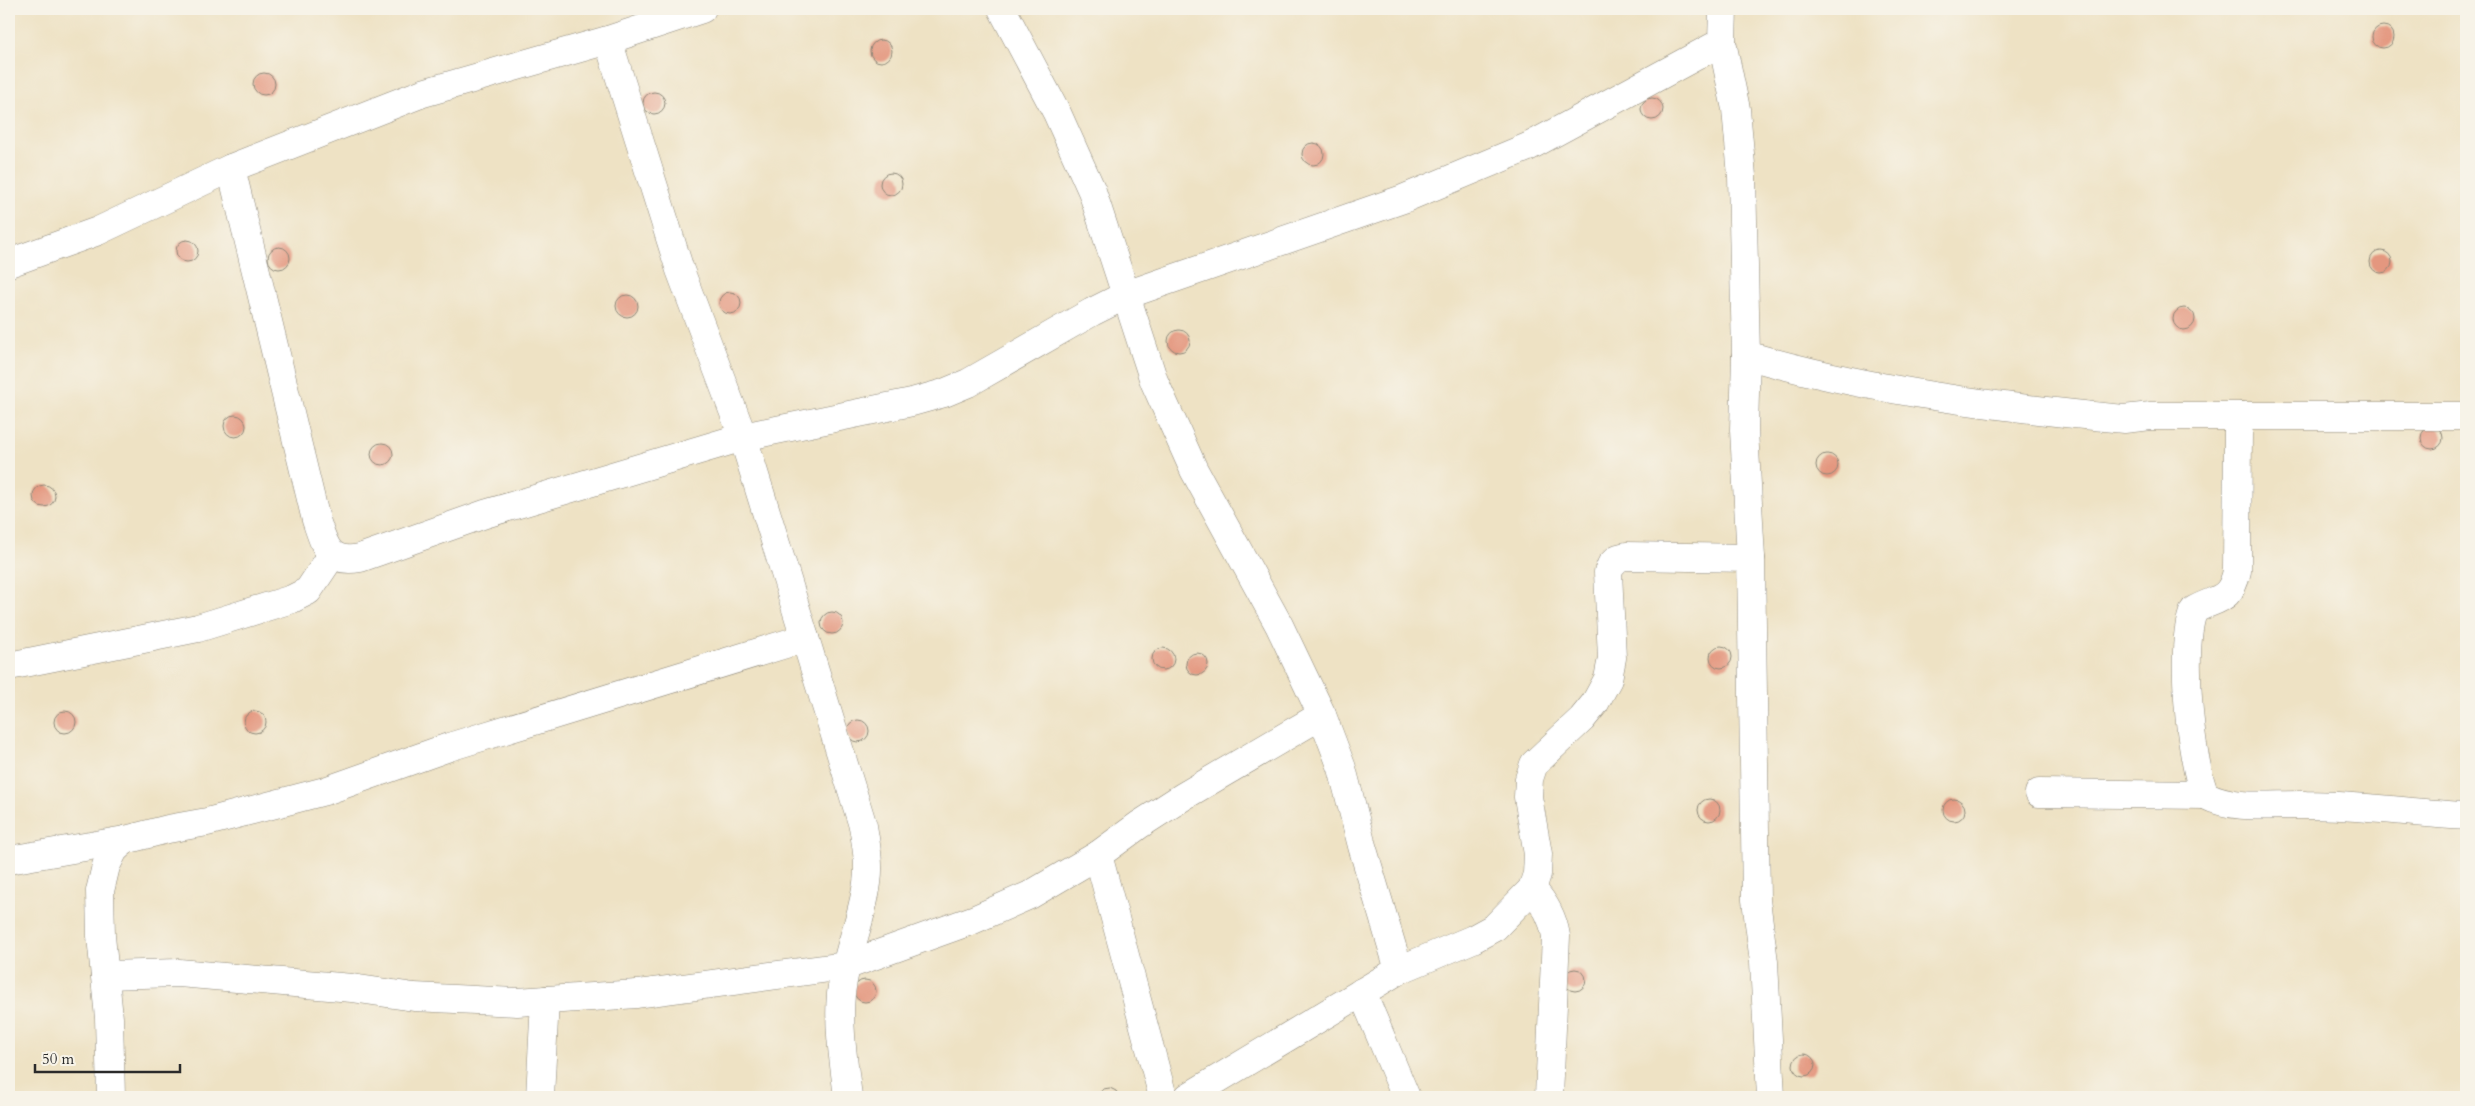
<svg xmlns="http://www.w3.org/2000/svg" width="2475" height="1106" viewBox="0 0 2475 1106" font-family="Cardo,serif">
  <rect width="100%" height="100%" fill="#f7f3e8"/>
  <filter id="ink" filterUnits="userSpaceOnUse"><feTurbulence type="fractalNoise" baseFrequency=".02" numOctaves="2"/><feDisplacementMap in="SourceGraphic" scale="10" xChannelSelector="R" yChannelSelector="G"/><feConvolveMatrix kernelMatrix="1 2 1 2 8 2 1 2 1" color-interpolation-filters="sRGB"/></filter>
  <filter id="wash" filterUnits="userSpaceOnUse"><feTurbulence type="fractalNoise" baseFrequency=".0096" numOctaves="4" result="noise"/><feDisplacementMap in="SourceGraphic" scale="20" xChannelSelector="R" yChannelSelector="G"/><feGaussianBlur stdDeviation="1.12" result="paint"/><feColorMatrix in="noise" values="0 0 0 0 0 0 0 0 0 0 0 0 0 0 0 0 0 1.4 0 .05"/><feComposite in="paint" operator="in"/></filter>
  <g filter="url(#wash)">
    <rect width="100%" height="100%" fill="#eee2c4"/>
    <g id="blocks">
      <!-- building -->
      <g fill="#e4977f">
        <circle cx="2383" cy="37" r="11"/>
        <circle cx="881" cy="51" r="11"/>
        <circle cx="264" cy="84" r="11"/>
        <circle cx="654" cy="103" r="11"/>
        <circle cx="1652" cy="109" r="11"/>
        <circle cx="1313" cy="154" r="11"/>
        <circle cx="891" cy="184" r="11"/>
        <circle cx="187" cy="251" r="11"/>
        <circle cx="279" cy="258" r="11"/>
        <circle cx="2381" cy="262" r="11"/>
        <circle cx="730" cy="303" r="11"/>
        <circle cx="627" cy="306" r="11"/>
        <circle cx="2184" cy="319" r="11"/>
        <circle cx="1179" cy="341" r="11"/>
        <circle cx="235" cy="426" r="11"/>
        <circle cx="2432" cy="438" r="11"/>
        <circle cx="382" cy="454" r="11"/>
        <circle cx="1827" cy="465" r="11"/>
        <circle cx="44" cy="496" r="11"/>
        <circle cx="832" cy="623" r="11"/>
        <circle cx="1721" cy="657" r="11"/>
        <circle cx="1163" cy="659" r="11"/>
        <circle cx="1197" cy="664" r="11"/>
        <circle cx="65" cy="722" r="11"/>
        <circle cx="255" cy="722" r="11"/>
        <circle cx="858" cy="731" r="11"/>
        <circle cx="1709" cy="810" r="11"/>
        <circle cx="1954" cy="810" r="11"/>
        <circle cx="1575" cy="980" r="11"/>
        <circle cx="865" cy="991" r="11"/>
        <circle cx="1804" cy="1065" r="11"/>
        <path d="M 1110,1088 L 1116,1091 L 1119,1097 L 1097,1097 L 1103,1089 Z"/>
      </g>
    </g>
  </g>
  <g filter="url(#ink)">
    <use href="#blocks" fill-opacity="0" stroke="#8c8678" stroke-width="1"/>
    <g fill="none" stroke-linecap="round" stroke-linejoin="round">
      <defs>
        <g id="minor">
          <path d="M 1002,9 L 1057,113 L 1092,191 L 1154,381 L 1194,470 L 1279,625 L 1322,715 L 1342,768 L 1362,846 L 1399,970 L 1188,1097"/>
          <path d="M 1723,9 L 1722,42 L 1736,109 L 1742,176 L 1746,355 L 1744,430 L 1751,558 L 1756,900 L 1764,962 L 1771,1097"/>
          <path d="M 608,40 L 680,270 L 743,437 L 863,826 C 866,845 870,864 867,883 C 862,921 845,956 841,994 C 838,1028 844,1064 848,1097"/>
          <path d="M 231,168 L 316,520 C 325,546 328,564 360,558 L 485,514 L 743,437 L 912,402 L 944,393 L 968,383 L 1092,312 L 1126,295 L 1403,199 L 1528,147 L 1722,42"/>
          <path d="M 9,263 L 98,231 L 231,168 L 423,93 L 608,40 L 702,9"/>
          <path d="M 1746,355 C 1869,391 1997,407 2124,419 L 2151,416 L 2466,416"/>
          <path d="M 2242,416 L 2238,431 L 2237,571 C 2230,602 2218,597 2194,610 C 2179,643 2190,761 2205,795 C 2236,811 2272,804 2306,805 C 2359,805 2413,813 2466,816"/>
          <path d="M 9,666 L 198,628 L 292,599 L 308,591 L 332,555"/>
          <path d="M 2039,793 L 2205,795"/>
          <path d="M 1098,855 L 1163,1097"/>
          <path d="M 9,860 L 125,840"/>
          <path d="M 1532,889 C 1545,903 1553,917 1556,936 L 1549,1097"/>
          <path d="M 1399,970 L 1473,939 L 1495,927 L 1532,889 L 1537,874 L 1538,854 L 1528,797 L 1529,779 L 1534,764 L 1582,719 L 1595,703 L 1608,679 L 1612,658 L 1608,572 L 1611,565 L 1618,558 L 1626,556 L 1751,558"/>
          <path d="M 105,975 L 179,973 L 352,988 L 414,997 L 517,1002 L 637,994 L 845,966 L 973,920 L 1030,895 L 1098,855 L 1139,825 L 1184,796 L 1322,715"/>
          <path d="M 1362,992 L 1406,1097"/>
          <path d="M 111,1097 L 109,1018 L 101,936 L 100,891 L 106,866 L 114,850 L 125,840 L 168,829 L 207,822 L 325,791 L 449,747 L 805,638"/>
          <path d="M 540,1097 L 545,1000"/>
        </g>
      </defs>
      <!-- minor casing -->
      <use href="#minor" stroke="#8c8678" stroke-width="29"/>
      <!-- minor -->
      <use href="#minor" stroke="#fff" stroke-width="28"/>
    </g>
  </g>
  <!-- margin -->
  <rect width="2475" height="1106" fill="none" stroke="#f7f3e8" stroke-width="30"/>
  <!-- scale -->
  <path d="M35 1064v8h145v-8" fill="none" stroke="#2b2b2b" stroke-width="2.5"/>
  <text x="42" y="1064" font-size="15" fill="#2b2b2b" stroke="#f7f3e8" stroke-width="4" paint-order="stroke">50 m</text>
</svg>
